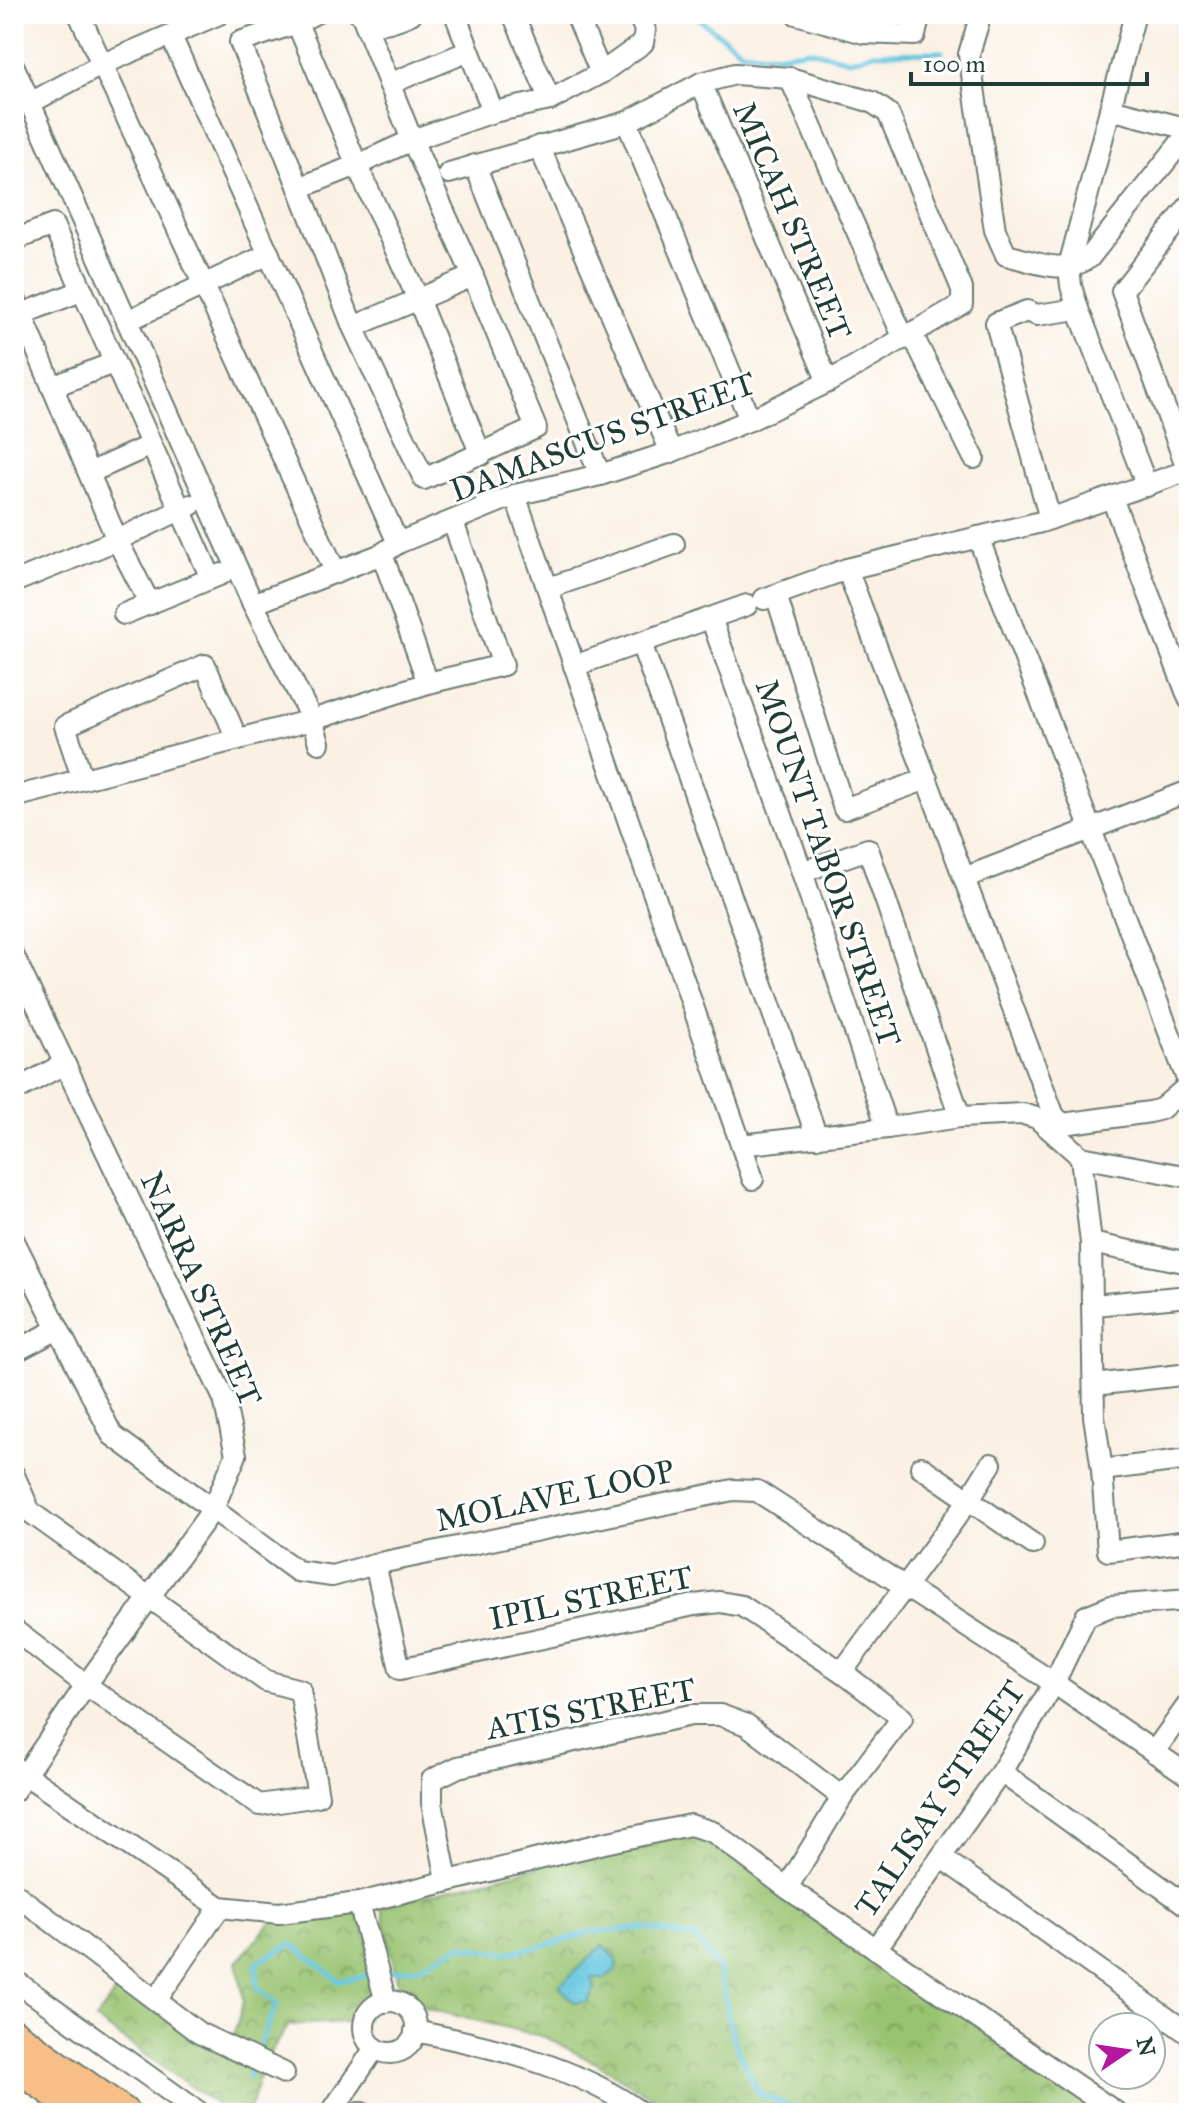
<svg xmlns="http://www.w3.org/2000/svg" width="1203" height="2127" viewBox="0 0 1203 2127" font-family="'IM FELL Great Primer',serif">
  <defs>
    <pattern id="park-crowns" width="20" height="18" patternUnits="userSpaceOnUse" patternTransform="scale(2)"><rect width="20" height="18" fill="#98c370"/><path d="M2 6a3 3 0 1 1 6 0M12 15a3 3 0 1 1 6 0" fill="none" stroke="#7ba05d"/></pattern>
  </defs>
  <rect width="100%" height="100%" fill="#fff"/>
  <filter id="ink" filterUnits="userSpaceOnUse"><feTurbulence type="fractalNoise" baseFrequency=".0125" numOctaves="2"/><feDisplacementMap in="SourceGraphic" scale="16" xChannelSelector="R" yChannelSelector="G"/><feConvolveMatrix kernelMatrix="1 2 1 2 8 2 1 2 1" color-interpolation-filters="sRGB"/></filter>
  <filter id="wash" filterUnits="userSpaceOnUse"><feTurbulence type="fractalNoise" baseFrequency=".006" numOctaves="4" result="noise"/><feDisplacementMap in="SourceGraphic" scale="32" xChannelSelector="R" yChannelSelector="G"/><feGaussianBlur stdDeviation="1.8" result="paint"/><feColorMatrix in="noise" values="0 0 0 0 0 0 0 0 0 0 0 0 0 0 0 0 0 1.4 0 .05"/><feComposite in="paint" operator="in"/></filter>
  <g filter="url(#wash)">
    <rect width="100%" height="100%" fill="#faf0e3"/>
    <!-- park -->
    <g fill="url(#park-crowns)" stroke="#5c8052" stroke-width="2">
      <path d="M 690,1829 L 711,1835 L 1099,2113 L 678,2113 L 596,2063 L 545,2037 L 425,2008 L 415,1994 L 398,1984 L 381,1906 Z"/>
      <path d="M 359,1903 L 381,2003 L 372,2008 L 365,2021 L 289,2025 L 264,2063 L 248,2113 L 228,2113 L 96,2020 L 126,1976 L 230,2047 L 244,2000 L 237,1962 L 279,1913 Z"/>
    </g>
    <!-- water -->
    <path fill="#60c5dd" stroke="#408188" stroke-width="2" d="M 602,1946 L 617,1959 L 616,1970 L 605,1978 L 592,1978 L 595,1988 L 587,2002 L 574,2002 L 559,1986 Z"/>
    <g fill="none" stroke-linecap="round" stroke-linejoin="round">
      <!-- stream -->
      <g stroke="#60c5dd" stroke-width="5">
        <path d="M 692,14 L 742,51 L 775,55 L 810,50 L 849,60 L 874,53 L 942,52"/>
        <path d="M 392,1971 L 419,1967 L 460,1946 L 506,1953 L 548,1945 L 590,1932 L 645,1928 L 695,1938 L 719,1969 L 733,2038 L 759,2094 L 806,2113"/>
        <path d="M 260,2044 L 277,2004 L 258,1988 L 256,1963 L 292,1944 L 339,1981 L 366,1976"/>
        <path d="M 248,2077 L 252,2067"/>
      </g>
    </g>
  </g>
  <g filter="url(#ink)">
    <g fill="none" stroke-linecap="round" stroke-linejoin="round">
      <defs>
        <g id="minor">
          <path d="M 79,14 L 336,573"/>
          <path d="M 360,14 C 376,30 392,22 411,14"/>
          <path d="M 455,14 L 493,112"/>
          <path d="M 513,14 L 550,100"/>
          <path d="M 576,14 L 601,73 L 643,43 L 645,30 L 638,14"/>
          <path d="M 796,14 L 864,33 L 915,35 L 920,14"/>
          <path d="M 981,14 L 969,54 L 995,230 L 1006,255 C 1033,261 1063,276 1089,258 L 1189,132"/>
          <path d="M 1135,14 L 1069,266 L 1071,286 L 1078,309 L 1147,486"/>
          <path d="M 363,18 L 412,140 L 493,112 L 550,100 L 601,73"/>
          <path d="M 297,23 L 240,42 L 299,188 L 357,165 L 418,299 L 481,455"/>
          <path d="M 171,36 L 398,543"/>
          <path d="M 14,67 L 253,604 L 312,720 L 319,743"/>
          <path d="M 790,78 L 904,339"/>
          <path d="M 701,83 L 828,382"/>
          <path d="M 389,84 L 469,51"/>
          <path d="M 30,103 L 103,64 L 219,14"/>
          <path d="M 1110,109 L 1189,129"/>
          <path d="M 627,122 L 750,420"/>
          <path d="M 539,146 L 671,452"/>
          <path d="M 475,165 L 600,475"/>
          <path d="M 299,188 L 353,327 L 424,479 L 536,428 L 473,276 L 412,140 L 357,165 L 297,23 L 314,14"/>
          <path d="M 14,240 L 53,225 L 211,578"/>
          <path d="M 14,296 L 117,540 L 150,604"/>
          <path d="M 14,317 L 81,291"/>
          <path d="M 127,321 L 269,254"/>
          <path d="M 353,327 L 473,276"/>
          <path d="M 912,334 L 974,458"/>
          <path d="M 52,387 L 113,363"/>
          <path d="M 1188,471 L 1122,291 L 1189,206"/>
          <path d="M 89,473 L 151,445"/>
          <path d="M 515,495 L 753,1179"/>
          <path d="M 1112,498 L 1189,699"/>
          <path d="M 1050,519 L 996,323 L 1027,311 L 1037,315 L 1078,309"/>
          <path d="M 978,537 L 1189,1084"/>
          <path d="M 382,554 L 428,683"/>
          <path d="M 847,569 L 1054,1116 L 1063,1124 L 1150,1112 L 1161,1109 L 1189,1085"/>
          <path d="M 14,582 L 117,540 L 191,505"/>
          <path d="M 549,588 L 674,544"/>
          <path d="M 776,595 L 844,809 L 927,779"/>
          <path d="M 764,599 L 847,569 L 1041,522 L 1189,470"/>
          <path d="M 253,604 L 382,554 L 398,543 L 515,495 L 600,475 L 671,452 L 750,420 L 828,382 L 962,304 L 962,289 L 888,113 L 872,102 L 790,78 L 735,74 L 701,83 L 627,122 L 449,173"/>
          <path d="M 124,614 L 222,574"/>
          <path d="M 711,618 L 802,872 L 887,1128"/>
          <path d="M 641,643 L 817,1137"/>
          <path d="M 574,666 L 747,605"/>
          <path d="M 82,777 L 65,726 L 205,665 L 237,739"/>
          <path d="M 14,797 L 312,720 L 428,683 L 503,665 L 453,522"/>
          <path d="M 802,872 L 868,849 L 960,1117"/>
          <path d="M 964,878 L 1189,791"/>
          <path d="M 14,957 L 224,1399 L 236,1455 L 213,1509 L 86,1685 L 14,1791"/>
          <path d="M 14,1091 L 64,1064"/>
          <path d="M 741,1145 L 887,1128 L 960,1117 L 1023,1114 L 1037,1118 L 1081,1157 L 1189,1177"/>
          <path d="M 1081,1157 L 1091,1243 L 1094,1416 L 1102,1470 L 1108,1551 L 1189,1541"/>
          <path d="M 14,1241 L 112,1435 L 297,1571 L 332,1576 L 375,1564 L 733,1490 L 757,1491 L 1054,1683 L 1189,1776"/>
          <path d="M 1091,1243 L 1189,1263"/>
          <path d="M 1094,1305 L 1189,1296"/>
          <path d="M 14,1352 L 58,1329"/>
          <path d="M 1094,1385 L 1189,1374"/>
          <path d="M 921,1467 L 1033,1544"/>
          <path d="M 1102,1470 L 1189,1459"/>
          <path d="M 14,1475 L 30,1512 L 266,1681 L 300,1690 L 318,1796 L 259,1805 L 86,1685 L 14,1630"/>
          <path d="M 375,1564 L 400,1669 L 694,1605 L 720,1602 L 742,1606 L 842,1672 L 902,1718 L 842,1797 L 787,1888"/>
          <path d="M 842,1672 L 968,1501 L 991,1464"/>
          <path d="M 1154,1752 L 1189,1703"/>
          <path d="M 14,1767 L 220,1907 L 279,1913 L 359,1903 L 604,1843 L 690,1825 L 713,1832 L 787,1888 L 1117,2113"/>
          <path d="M 1001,1772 L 1189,1907"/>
          <path d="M 942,1858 L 1189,2034"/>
          <path d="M 447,1880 L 432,1803 L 432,1780 L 458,1767 L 691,1715 L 720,1715 L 747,1725 L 842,1797"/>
          <path d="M 14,1893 L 199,2033 L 284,2073"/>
          <path d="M 359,1903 L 386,2002"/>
          <path d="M 876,1949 L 1001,1772 L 1054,1683 L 1086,1616 L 1111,1606 L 1189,1600"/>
          <path d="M 14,1980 L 200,2113"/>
          <path d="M 157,1999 L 220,1907"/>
          <circle cx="390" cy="2027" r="26"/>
          <path d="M 415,2031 C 490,2046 580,2067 641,2113"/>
          <path d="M 331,2113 L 375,2048"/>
          <path d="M 359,2113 L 362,2113"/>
        </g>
        <g id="highway">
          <path d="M 14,2035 L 124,2113"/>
          <path d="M 14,2064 L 83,2113"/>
        </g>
      </defs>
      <!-- minor casing -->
      <use href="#minor" stroke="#6c7c71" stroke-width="24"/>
      <!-- highway casing -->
      <use href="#highway" stroke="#6c7c71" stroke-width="34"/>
      <!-- minor -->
      <use href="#minor" stroke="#fff" stroke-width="20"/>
      <!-- highway -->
      <use href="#highway" stroke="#f7be87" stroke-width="30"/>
    </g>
  </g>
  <g text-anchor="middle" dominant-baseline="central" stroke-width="6" stroke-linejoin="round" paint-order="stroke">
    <!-- street labels -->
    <g font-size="32" fill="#1f3d34" stroke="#fff">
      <text transform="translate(792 221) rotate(67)">MICAH STREET</text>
      <text transform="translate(603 437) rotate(-20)">DAMASCUS STREET</text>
      <text transform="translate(828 863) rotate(71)">MOUNT TABOR STREET</text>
      <text transform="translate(201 1289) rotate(66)">NARRA STREET</text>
      <text transform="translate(555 1496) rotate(-12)">MOLAVE LOOP</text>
      <text transform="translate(591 1598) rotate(-12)">IPIL STREET</text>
      <text transform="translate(591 1709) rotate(-11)">ATIS STREET</text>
      <text transform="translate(940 1799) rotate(-56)">TALISAY STREET</text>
    </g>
  </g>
  <!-- margin -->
  <rect width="1203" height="2127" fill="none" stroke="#fff" stroke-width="48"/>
  <!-- north arrow -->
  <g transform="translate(1127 2051) rotate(77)"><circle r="38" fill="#ffffff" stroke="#a5b1ae" stroke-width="2"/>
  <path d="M0-6L14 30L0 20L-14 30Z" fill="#b5179e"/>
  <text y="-12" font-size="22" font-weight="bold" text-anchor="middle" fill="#1f3d34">N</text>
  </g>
  <!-- scale -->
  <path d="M911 72v12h236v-12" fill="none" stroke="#1f3d34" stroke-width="4"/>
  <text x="923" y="72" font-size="24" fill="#1f3d34" stroke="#ffffff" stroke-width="6" paint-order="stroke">100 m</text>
</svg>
